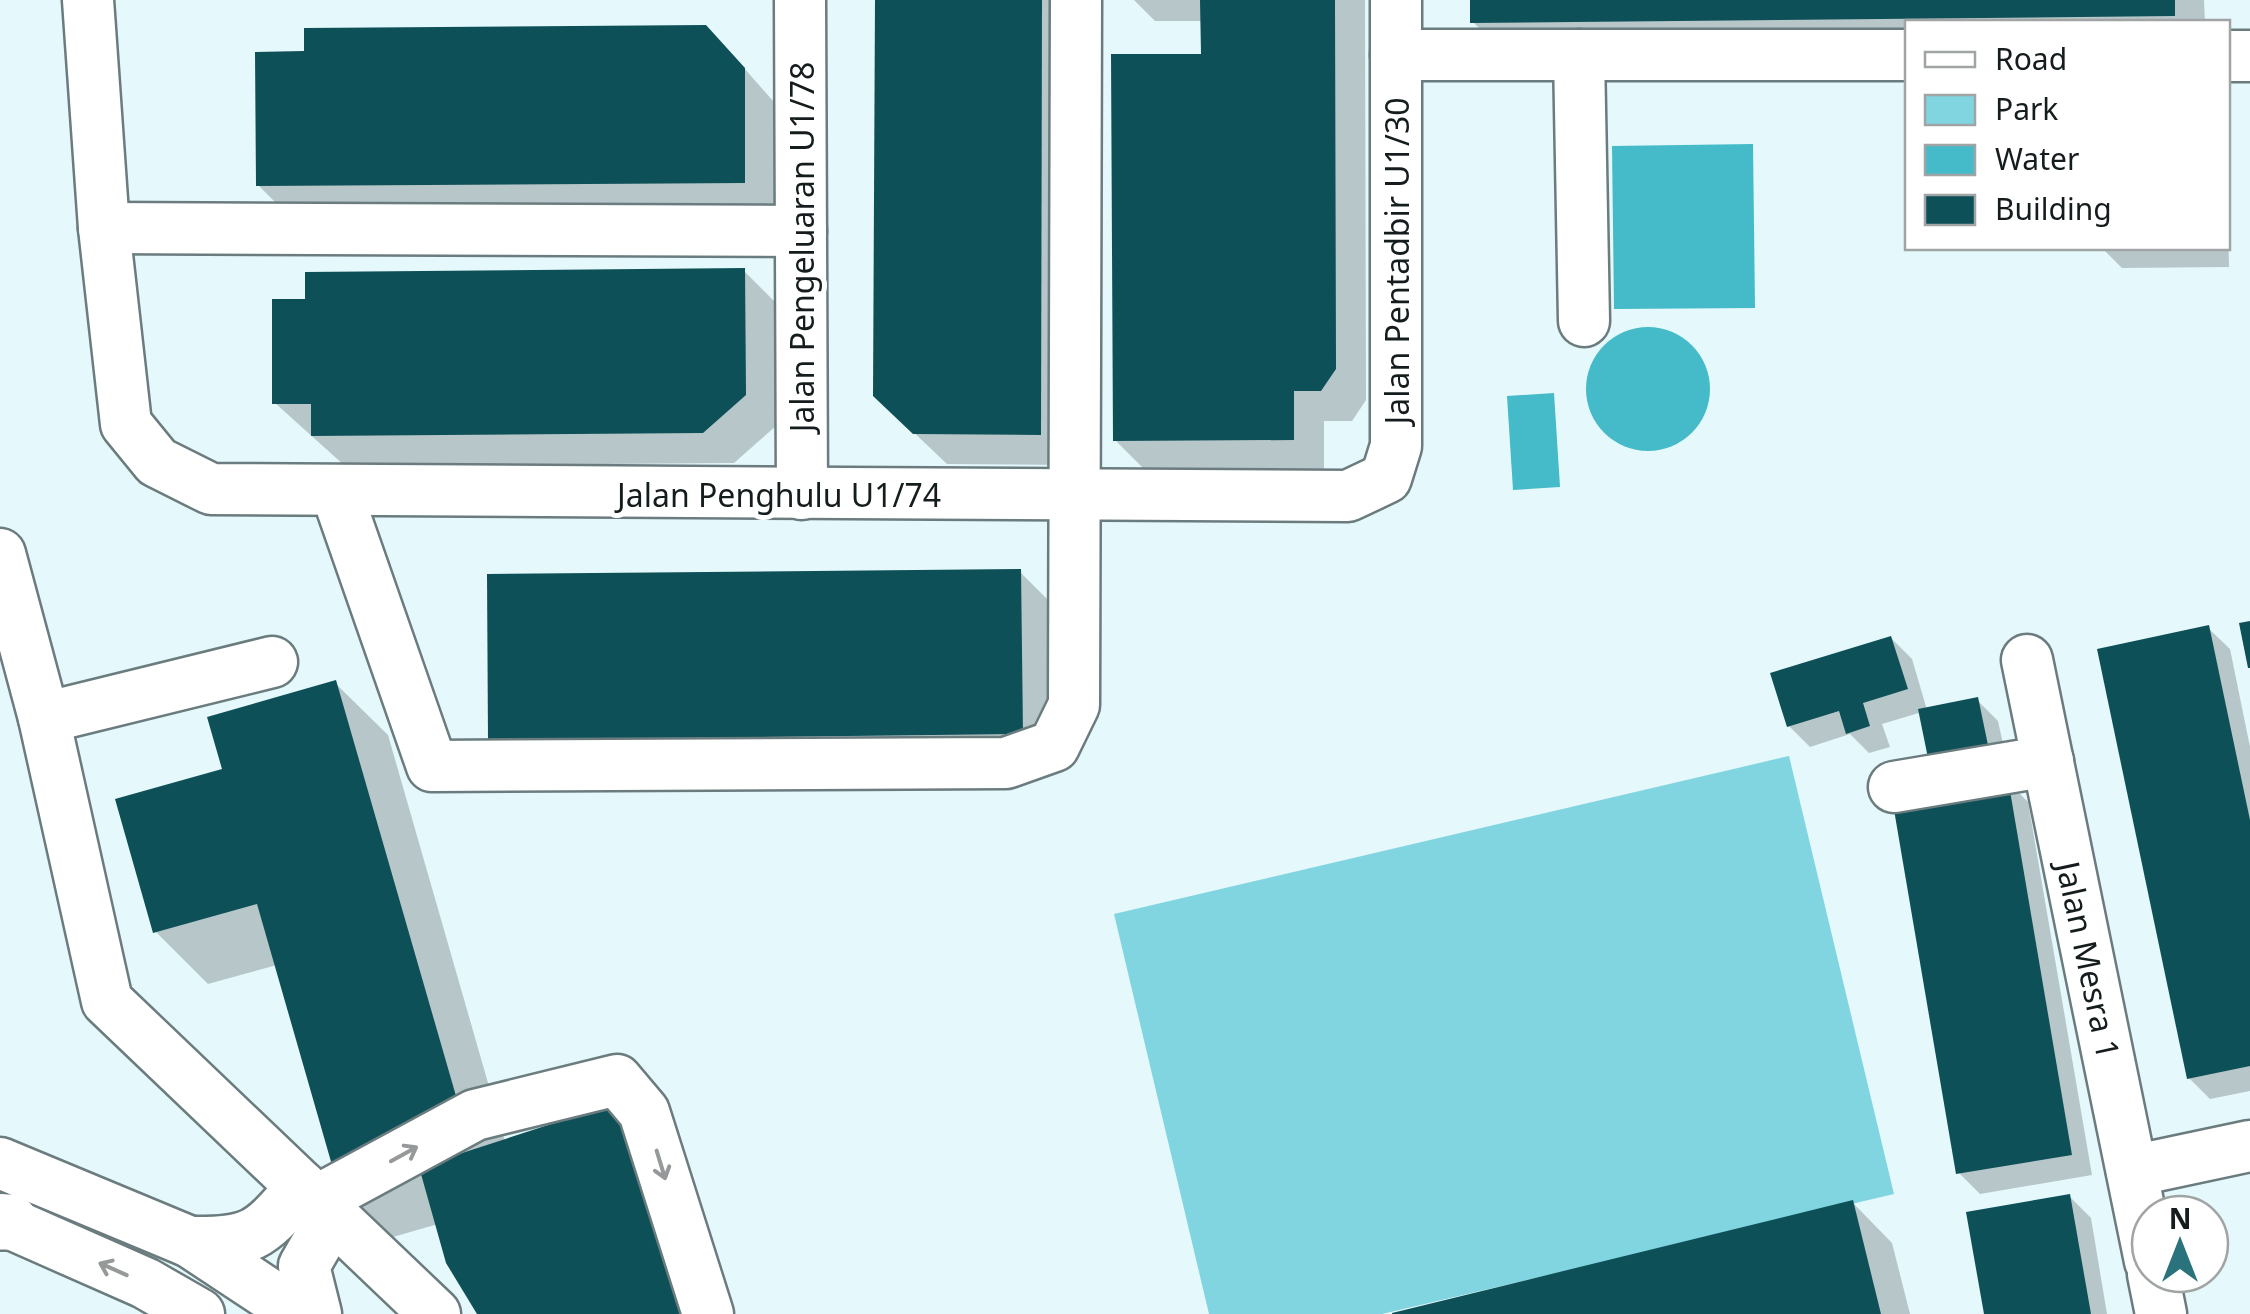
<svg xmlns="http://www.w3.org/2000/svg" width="2250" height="1314" viewBox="0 0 2250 1314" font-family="'Noto Sans',sans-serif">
  <rect width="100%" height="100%" fill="#e5f8fb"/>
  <!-- green -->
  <path fill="#81d5e1" d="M 1789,756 L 1894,1194 L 1382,1314 L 1209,1314 L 1114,914 Z"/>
  <!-- water -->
  <g fill="#45bbc9">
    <path d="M 1753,144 L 1755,308 L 1614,309 L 1612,146 Z"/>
    <circle cx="1648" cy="389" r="62"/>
    <path d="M 1554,393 L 1560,487 L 1513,490 L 1507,396 Z"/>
  </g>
  <!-- shadow -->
  <g fill="#0003">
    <path d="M 877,0 L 1072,0 L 1071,465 L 947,464 L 907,426 Z"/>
    <path d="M 1134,0 L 1365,0 L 1366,400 L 1352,421 L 1324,421 L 1324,470 L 1146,471 L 1115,440 L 1203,56 L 1203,21 L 1155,21 Z"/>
    <path d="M 1473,0 L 2204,0 L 2205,22 L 1908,22 L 1908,49 L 1504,53 L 1473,22 Z"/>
    <path d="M 306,53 L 736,59 L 774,102 L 775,213 L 289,216 L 258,185 Z"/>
    <path d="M 2228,221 L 2229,267 L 2122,268 L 2102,248 L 2228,248 Z"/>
    <path d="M 744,271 L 775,302 L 776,426 L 734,463 L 345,466 L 275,403 Z"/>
    <path d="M 1020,572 L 1051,603 L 1053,764 L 522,769 L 491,738 Z"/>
    <path d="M 2208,628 L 2230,649 L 2250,747 L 2250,1091 L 2210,1099 L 2189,1078 Z"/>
    <path d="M 1891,638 L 1912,659 L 1927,710 L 1977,700 L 1998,721 L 2009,771 L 1922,712 L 1882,724 L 1890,747 L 1869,753 L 1850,734 L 1810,747 L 1789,726 Z"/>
    <path d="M 335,683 L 388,735 L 505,1142 L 479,1314 L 438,1224 L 393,1237 L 340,1185 L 277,965 L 208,984 L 156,932 L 225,771 Z"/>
    <path d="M 2007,781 L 2028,802 L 2092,1175 L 1980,1194 L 1959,1173 Z"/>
    <path d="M 2070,1197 L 2091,1218 L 2107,1314 L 1986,1314 Z"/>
    <path d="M 1853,1203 L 1892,1243 L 1910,1314 L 1397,1314 Z"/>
  </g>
  <!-- building -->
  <g fill="#0e5058">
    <path d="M 875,0 L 1042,0 L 1041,435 L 913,434 L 873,396 Z"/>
    <path d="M 1200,0 L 1335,0 L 1336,369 L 1321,391 L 1294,391 L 1294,440 L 1113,441 L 1111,54 L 1201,54 Z"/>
    <path d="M 1470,0 L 2175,0 L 2175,16 L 1470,23 Z"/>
    <path d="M 706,25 L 745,68 L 745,183 L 256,186 L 255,52 L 304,51 L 304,28 Z"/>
    <path d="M 745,268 L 746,395 L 703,433 L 311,436 L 311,404 L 272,404 L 272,299 L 305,299 L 305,272 Z"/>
    <path d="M 1021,569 L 1023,734 L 488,740 L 487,574 Z"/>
    <path d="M 2250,621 L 2250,668 L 2248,668 L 2239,623 Z"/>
    <path d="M 2209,625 L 2250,820 L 2250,1066 L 2187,1079 L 2097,649 Z"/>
    <path d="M 1891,636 L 1908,689 L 1863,703 L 1870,726 L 1846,734 L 1839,711 L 1787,727 L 1770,673 Z"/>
    <path d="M 336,680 L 471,1148 L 338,1186 L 257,904 L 153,933 L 115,799 L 222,769 L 207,717 Z"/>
    <path d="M 1978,697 L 1989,750 L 1929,763 L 1918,709 Z"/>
    <path d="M 2008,779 L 2072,1155 L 1956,1174 L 1892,798 Z"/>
    <path d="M 628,1099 L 698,1314 L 477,1314 L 446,1263 L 419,1167 Z"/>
    <path d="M 2070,1194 L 2091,1314 L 1984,1314 L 1966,1212 Z"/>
    <path d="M 1853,1200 L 1881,1314 L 1392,1314 L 1392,1313 Z"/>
  </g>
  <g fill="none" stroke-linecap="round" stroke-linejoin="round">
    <defs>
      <g id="minor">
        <path d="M 88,0 L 104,228 L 126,424 L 157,462 L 211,489 L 1348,496 L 1386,478 L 1396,446 L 1396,0"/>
        <path d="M 800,0 L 802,494"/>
        <path d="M 1396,55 L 1908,55"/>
        <path d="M 1579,55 L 1584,321"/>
        <path d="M 2228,56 L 2250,56"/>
        <path d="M 104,228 L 801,231"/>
        <path d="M 336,491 L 432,766 L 1006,763 L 1054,746 L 1074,705 L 1076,0"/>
        <path d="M 0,554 L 44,718 L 107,1001 L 435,1314"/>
        <path d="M 2027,660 L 2150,1261"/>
        <path d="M 44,718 L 272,662"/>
        <path d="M 1894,787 L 2048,761"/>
        <path d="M 0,1163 L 190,1242 L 299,1314"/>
        <path d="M 2132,1171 L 2250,1146"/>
        <path d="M 318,1200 L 475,1115 L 617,1080 L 644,1112 L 708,1314"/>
        <path d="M 0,1219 L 145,1283 L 199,1314"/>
        <path d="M 190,1242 C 256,1243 260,1234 302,1187"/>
        <path d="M 2153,1274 L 2161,1314"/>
        <path d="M 316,1314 L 304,1266 L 334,1214"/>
      </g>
      <path id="major" d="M 0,1222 L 10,1222"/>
    </defs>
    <!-- minor casing -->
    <use href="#minor" stroke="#6b7c7f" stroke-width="55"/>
    <!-- major casing -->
    <use href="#major" stroke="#6b7c7f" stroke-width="60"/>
    <!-- minor -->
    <use href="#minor" stroke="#fff" stroke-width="50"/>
    <!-- major -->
    <use href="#major" stroke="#fff" stroke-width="55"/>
  </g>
  <!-- one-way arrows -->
  <defs><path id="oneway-shaft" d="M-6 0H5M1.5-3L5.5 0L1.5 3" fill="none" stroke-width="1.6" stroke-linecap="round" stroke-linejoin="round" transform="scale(2.5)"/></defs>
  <g stroke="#969999">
    <use href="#oneway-shaft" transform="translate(404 1154) rotate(-29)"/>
    <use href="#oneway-shaft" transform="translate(661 1165) rotate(73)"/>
    <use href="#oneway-shaft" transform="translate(113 1269) rotate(-156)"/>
  </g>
  <g text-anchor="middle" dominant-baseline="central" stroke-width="10" stroke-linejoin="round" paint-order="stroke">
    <!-- street labels -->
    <g font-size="32" fill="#151c1d" stroke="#fff">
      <text transform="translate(801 247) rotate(-90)">Jalan Pengeluaran U1/78</text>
      <text transform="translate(1396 261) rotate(-90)">Jalan Pentadbir U1/30</text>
      <text x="779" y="494">Jalan Penghulu U1/74</text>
      <text transform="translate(2089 960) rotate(78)">Jalan Mesra 1</text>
    </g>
  </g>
  <!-- legend -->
  <rect x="1905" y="20" width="325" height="230" fill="#ffffff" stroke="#a1a4a5" stroke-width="2.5"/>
  <rect x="1925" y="52" width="50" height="15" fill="#ffffff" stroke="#a1a4a5" stroke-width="2.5"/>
  <text x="1995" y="70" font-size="30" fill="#151c1d">Road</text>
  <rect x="1925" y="95" width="50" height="30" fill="#81d5e1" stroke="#a1a4a5" stroke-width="2.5"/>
  <text x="1995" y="120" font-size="30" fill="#151c1d">Park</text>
  <rect x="1925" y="145" width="50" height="30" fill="#45bbc9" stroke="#a1a4a5" stroke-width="2.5"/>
  <text x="1995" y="170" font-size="30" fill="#151c1d">Water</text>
  <rect x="1925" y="195" width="50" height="30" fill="#0e5058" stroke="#a1a4a5" stroke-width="2.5"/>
  <text x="1995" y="220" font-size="30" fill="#151c1d">Building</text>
  <!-- north arrow -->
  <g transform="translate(2180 1244)"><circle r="48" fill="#ffffff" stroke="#a1a4a5" stroke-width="2.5"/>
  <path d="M0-8L18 38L0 25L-18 38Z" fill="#2b737c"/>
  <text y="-15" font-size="28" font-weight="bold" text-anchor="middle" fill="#151c1d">N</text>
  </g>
</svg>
